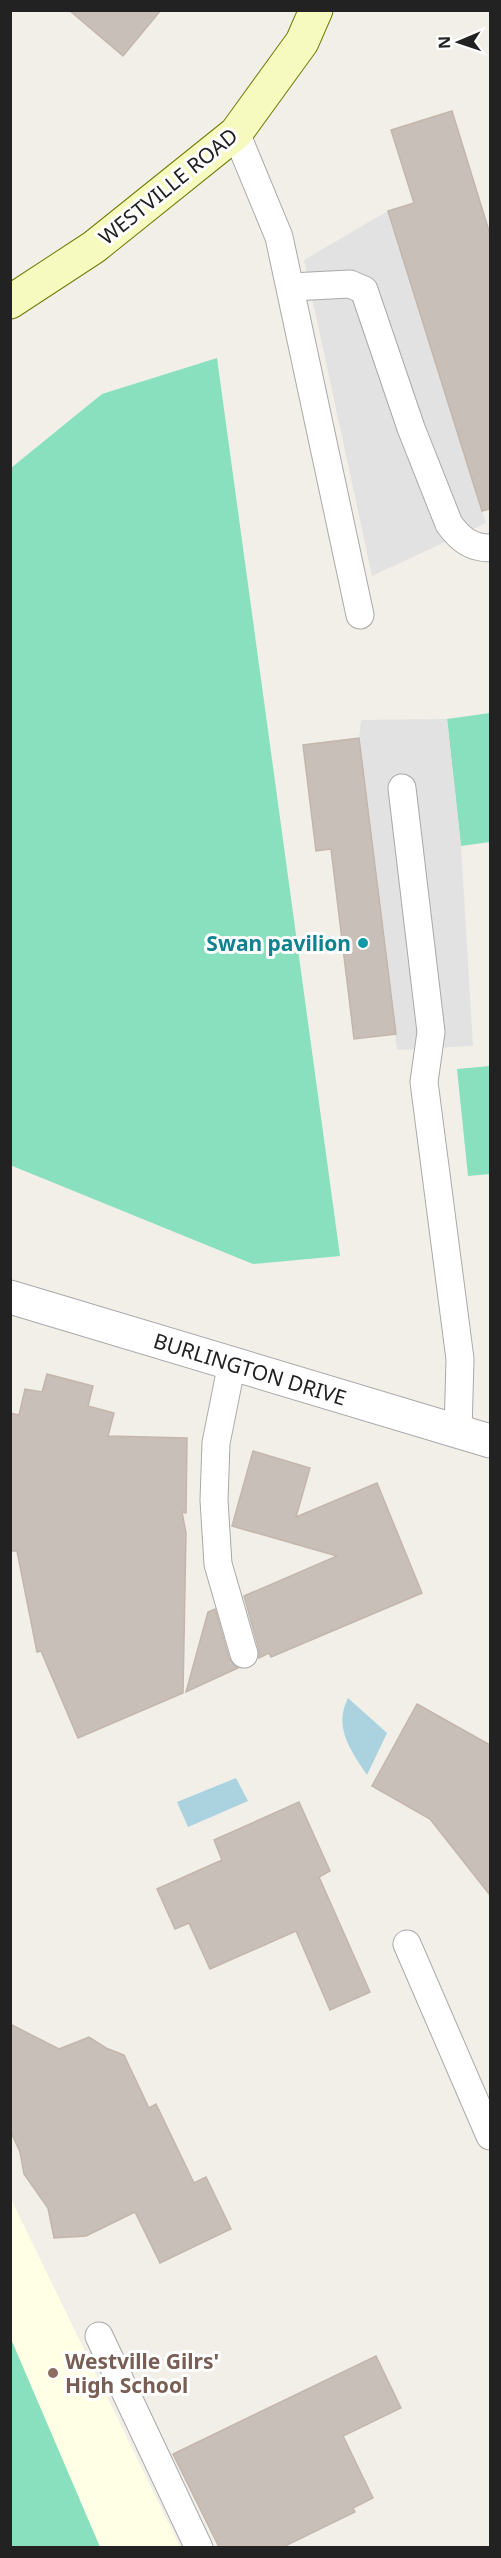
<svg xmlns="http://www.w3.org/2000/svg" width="501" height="2558" viewBox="0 0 501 2558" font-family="'Noto Sans',sans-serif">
  <rect width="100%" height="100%" fill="#f2efe9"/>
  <!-- education -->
  <path fill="#ffffe5" d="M 11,2199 L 180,2547 L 11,2547 Z"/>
  <!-- pitch -->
  <g fill="#88e0be">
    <path d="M 217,358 L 340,1256 L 253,1264 L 10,1165 L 11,468 L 102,394 Z"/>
    <path d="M 490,713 L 490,842 L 461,846 L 447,719 Z"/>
    <path d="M 490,1066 L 490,1174 L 468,1176 L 457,1069 Z"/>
    <path d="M 10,2339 L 11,2339 L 100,2547 L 11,2547 Z"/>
  </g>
  <!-- parking -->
  <g fill="#e2e2e2">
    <path d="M 388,211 L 486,523 L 372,576 L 304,260 Z"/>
    <path d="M 447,719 L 461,846 L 473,1046 L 397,1050 L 359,738 L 361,720 Z"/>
  </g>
  <!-- water -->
  <g fill="#aad3df">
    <path d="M 348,1698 L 387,1733 L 367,1775 C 351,1751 333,1727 348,1698 Z"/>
    <path d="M 236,1778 L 248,1801 L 188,1827 L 177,1802 Z"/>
  </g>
  <!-- building -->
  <g fill="#c7bfb8" stroke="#c4b6ab" stroke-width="1.5">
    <path d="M 69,10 L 161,10 L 123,56 Z"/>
    <path d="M 452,111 L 490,234 L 490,509 L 482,511 L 388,211 L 414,203 L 391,130 Z"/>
    <path d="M 359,738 L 396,1034 L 354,1039 L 331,849 L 316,851 L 303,745 Z"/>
    <path d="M 47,1374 L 93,1386 L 88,1406 L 114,1413 L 108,1436 L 187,1438 L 186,1513 L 182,1512 L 186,1533 L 183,1693 L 78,1738 L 41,1651 L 37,1652 L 17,1551 L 10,1551 L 10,1413 L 19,1415 L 25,1389 L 42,1392 Z"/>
    <path d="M 253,1451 L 310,1468 L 296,1517 L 377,1483 L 422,1593 L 271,1657 L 269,1653 L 259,1658 L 259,1650 L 244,1596 L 337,1556 L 232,1526 Z"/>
    <path d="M 215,1609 L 229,1658 L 238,1668 L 186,1692 L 208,1612 Z"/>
    <path d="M 417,1704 L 490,1745 L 490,1895 L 430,1819 L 372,1786 Z"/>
    <path d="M 299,1802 L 330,1871 L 319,1877 L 370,1992 L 330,2010 L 296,1931 L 210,1969 L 189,1923 L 175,1929 L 157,1889 L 222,1860 L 214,1840 Z"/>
    <path d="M 10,2024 L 59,2049 L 89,2037 L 106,2048 L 124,2055 L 149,2108 L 156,2104 L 194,2183 L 206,2177 L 231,2229 L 160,2263 L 135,2212 L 86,2236 L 54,2238 L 48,2208 L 24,2174 L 20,2152 L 10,2130 Z"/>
    <path d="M 376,2356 L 401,2408 L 343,2436 L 373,2498 L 353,2508 L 355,2512 L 283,2547 L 219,2547 L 173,2454 Z"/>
  </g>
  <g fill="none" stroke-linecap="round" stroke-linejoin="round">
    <defs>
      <g id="lane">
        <path d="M 236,133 L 279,237 L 360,615"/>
        <path d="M 291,287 L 350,284 L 364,290 L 411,428 L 449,524 C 460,539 471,548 490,548"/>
        <path d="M 402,788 L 431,1032 L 424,1082 L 460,1359 L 458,1432"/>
        <path d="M 232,1363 L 216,1443 L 214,1500 L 218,1564 L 244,1654"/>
        <path d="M 407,1944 L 490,2136"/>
        <path d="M 99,2336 L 199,2548"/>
      </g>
      <path id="street" d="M 10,1297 L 490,1441"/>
      <path id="secondary" d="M 10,302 L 94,247 L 236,133 L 302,42 L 316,10"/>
    </defs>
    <!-- lane casing -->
    <use href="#lane" stroke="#a9a9a9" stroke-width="29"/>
    <!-- street casing -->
    <use href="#street" stroke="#a9a9a9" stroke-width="35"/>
    <!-- secondary casing -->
    <use href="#secondary" stroke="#707d05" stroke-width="35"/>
    <!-- lane -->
    <use href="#lane" stroke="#fff" stroke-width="27"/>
    <!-- street -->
    <use href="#street" stroke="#fff" stroke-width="33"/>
    <!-- secondary -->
    <use href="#secondary" stroke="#f7fabf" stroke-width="33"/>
  </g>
  <!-- markers -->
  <circle fill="#0f9aa8" stroke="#fff" stroke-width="2" cx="363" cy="943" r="6"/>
  <circle fill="#8d6e63" stroke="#fff" stroke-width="2" cx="53" cy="2373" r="6"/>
  <g text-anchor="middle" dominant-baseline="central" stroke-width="6" stroke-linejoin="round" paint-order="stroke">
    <!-- street labels -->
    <g font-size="21" fill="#222" stroke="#fff">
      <text transform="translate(168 186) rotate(-39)">WESTVILLE ROAD</text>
      <text transform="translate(250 1369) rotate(17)">BURLINGTON DRIVE</text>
    </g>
    <!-- culture labels -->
    <g font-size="21" font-weight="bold" fill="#0d838f" stroke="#fff" text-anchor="end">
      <text x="351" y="943">Swan pavilion</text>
    </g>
    <!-- education labels -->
    <g font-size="21" font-weight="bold" fill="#785e54" stroke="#fff" text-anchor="start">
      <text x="65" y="2361">Westville Gilrs'<tspan x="65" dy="24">High School</tspan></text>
    </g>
  </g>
  <!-- border -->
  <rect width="501" height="2558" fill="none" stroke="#222222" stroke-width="24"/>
  <!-- north arrow -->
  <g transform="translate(459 42) rotate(268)" stroke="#ffffff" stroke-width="4.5" paint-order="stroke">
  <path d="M0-4.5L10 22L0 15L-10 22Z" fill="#222222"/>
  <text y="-9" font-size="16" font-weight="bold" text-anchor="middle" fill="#222222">N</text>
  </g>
</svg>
